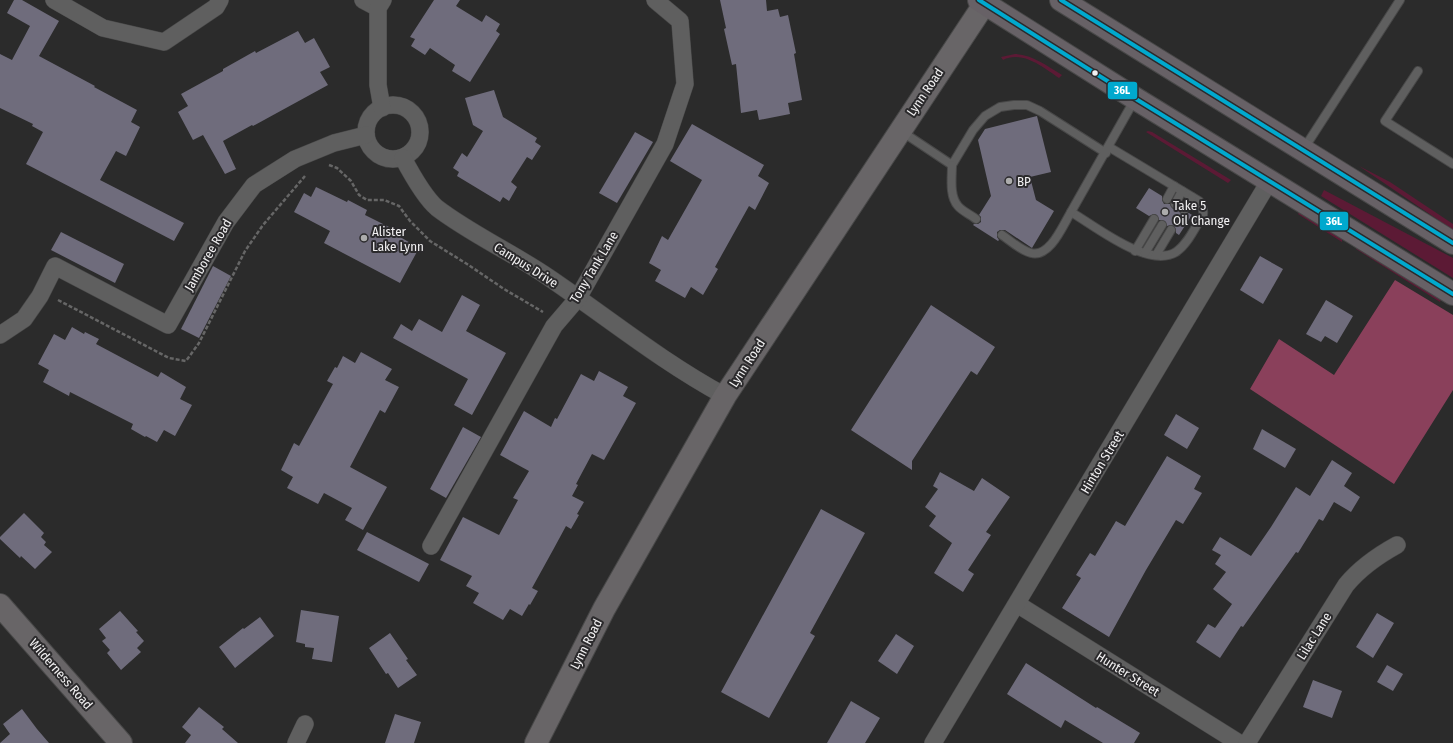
<svg xmlns="http://www.w3.org/2000/svg" width="1453" height="743" viewBox="0 0 1453 743" font-family="'Fira Sans Condensed',sans-serif">
  <rect width="100%" height="100%" fill="#2b2b2b"/>
  <!-- green -->
  <g fill="#5c1a35">
    <path d="M 1015,54 C 1033,55 1047,66 1062,75 L 1059,78 C 1044,68 1023,50 1003,60 L 1001,57 Z"/>
    <path d="M 1148,131 L 1152,132 L 1231,180 L 1228,183 L 1146,132 Z"/>
    <path d="M 1359,166 L 1390,182 L 1453,224 L 1453,230 Z"/>
    <path d="M 1324,190 L 1453,258 L 1453,278 L 1321,196 Z"/>
    <path d="M 1300,211 L 1342,236 L 1342,242 L 1298,214 Z"/>
    <path d="M 1357,246 L 1441,299 L 1440,302 L 1356,249 Z"/>
  </g>
  <!-- forest -->
  <path fill="#8a405b" d="M 1395,280 L 1453,315 L 1453,390 L 1394,484 L 1250,389 L 1279,339 L 1334,375 Z"/>
  <!-- building -->
  <g fill="#6f6c7c">
    <path d="M 14,0 L 22,0 L 59,21 L 39,56 L 95,86 L 94,87 L 137,110 L 131,122 L 140,127 L 126,156 L 116,151 L 100,180 L 184,223 L 174,241 L 26,164 L 43,132 L 32,126 L 33,124 L 0,108 L 0,54 L 12,60 L 30,26 L 7,13 Z"/>
    <path d="M 434,0 L 460,0 L 456,6 L 482,22 L 486,15 L 500,24 L 496,31 L 500,34 L 470,82 L 452,71 L 455,65 L 430,48 L 425,55 L 411,46 L 415,39 L 410,37 Z"/>
    <path d="M 720,0 L 766,0 L 767,11 L 778,9 L 780,17 L 788,15 L 796,53 L 794,54 L 802,100 L 788,103 L 790,114 L 759,120 L 757,110 L 741,113 L 736,64 L 732,65 L 724,29 L 726,28 Z"/>
    <path d="M 298,31 L 305,43 L 314,38 L 330,67 L 320,72 L 328,85 L 253,126 L 252,125 L 223,141 L 236,169 L 225,174 L 203,135 L 193,140 L 178,112 L 188,106 L 181,94 L 223,71 L 223,69 L 255,51 L 256,53 Z"/>
    <path d="M 494,90 L 503,117 L 537,138 L 535,142 L 541,146 L 532,160 L 527,157 L 511,182 L 517,187 L 509,201 L 503,197 L 500,202 L 457,176 L 459,172 L 453,168 L 462,153 L 467,157 L 483,131 L 473,125 L 465,98 Z"/>
    <path d="M 1037,116 L 1051,172 L 1030,177 L 1036,200 L 1054,211 L 1032,248 L 1005,230 L 1000,230 L 997,232 L 997,237 L 999,240 L 998,241 L 973,225 L 974,224 L 978,224 L 981,222 L 981,217 L 979,215 L 991,196 L 978,140 L 985,129 Z"/>
    <path d="M 692,124 L 764,165 L 758,176 L 769,183 L 755,210 L 749,206 L 715,267 L 718,269 L 703,295 L 691,287 L 685,298 L 655,281 L 661,270 L 649,263 L 662,236 L 668,240 L 702,180 L 670,161 Z"/>
    <path d="M 635,132 L 653,142 L 617,203 L 599,193 Z"/>
    <path d="M 316,187 L 347,202 L 348,200 L 367,210 L 365,215 L 397,231 L 395,234 L 419,248 L 400,283 L 324,243 L 330,231 L 294,212 L 304,193 L 311,197 Z"/>
    <path d="M 1149,188 L 1162,196 L 1162,200 L 1164,204 L 1170,204 L 1173,209 L 1176,209 L 1179,207 L 1179,210 L 1181,214 L 1184,215 L 1189,213 L 1192,215 L 1179,235 L 1176,233 L 1176,230 L 1174,226 L 1171,225 L 1167,226 L 1165,221 L 1159,220 L 1157,215 L 1154,214 L 1149,216 L 1136,208 Z"/>
    <path d="M 61,232 L 124,264 L 115,283 L 51,250 Z"/>
    <path d="M 1260,256 L 1283,269 L 1263,304 L 1240,290 Z"/>
    <path d="M 213,266 L 231,276 L 199,338 L 181,329 Z"/>
    <path d="M 462,295 L 480,305 L 466,331 L 506,353 L 472,415 L 454,405 L 468,379 L 393,338 L 401,324 L 412,331 L 419,319 L 442,332 Z"/>
    <path d="M 1326,300 L 1353,316 L 1337,343 L 1325,336 L 1321,342 L 1306,334 Z"/>
    <path d="M 931,305 L 995,347 L 977,375 L 971,371 L 912,461 L 912,470 L 851,430 Z"/>
    <path d="M 72,327 L 84,334 L 85,332 L 99,339 L 96,344 L 158,377 L 161,372 L 186,387 L 180,399 L 192,405 L 175,436 L 164,430 L 157,442 L 146,436 L 145,437 L 131,429 L 133,424 L 70,392 L 69,396 L 43,382 L 49,370 L 38,364 L 54,334 L 65,340 Z"/>
    <path d="M 361,352 L 392,369 L 385,380 L 399,387 L 385,413 L 380,410 L 350,467 L 387,487 L 363,530 L 345,520 L 352,508 L 324,493 L 318,504 L 287,488 L 293,477 L 281,470 L 294,443 L 299,446 L 333,384 L 327,381 L 335,367 L 337,368 L 343,356 L 355,363 Z"/>
    <path d="M 599,371 L 628,387 L 623,396 L 636,403 L 604,460 L 592,454 L 576,484 L 578,485 L 572,496 L 584,502 L 577,514 L 579,515 L 571,529 L 566,526 L 553,550 L 532,588 L 538,591 L 530,605 L 529,604 L 522,616 L 510,609 L 503,620 L 473,603 L 479,593 L 466,586 L 472,576 L 440,560 L 463,517 L 499,535 L 518,500 L 513,498 L 529,471 L 500,455 L 524,411 L 551,427 L 555,418 L 557,419 L 581,374 L 594,381 Z"/>
    <path d="M 1176,414 L 1199,428 L 1187,449 L 1164,435 Z"/>
    <path d="M 463,427 L 481,437 L 446,498 L 430,489 Z"/>
    <path d="M 1262,429 L 1296,449 L 1285,468 L 1253,449 Z"/>
    <path d="M 1167,456 L 1201,476 L 1194,489 L 1202,493 L 1183,524 L 1176,520 L 1146,570 L 1109,637 L 1062,608 L 1081,578 L 1076,575 L 1090,553 L 1095,556 L 1116,521 L 1125,526 Z"/>
    <path d="M 1332,460 L 1352,473 L 1344,486 L 1360,497 L 1351,512 L 1334,502 L 1323,521 L 1319,519 L 1298,553 L 1296,552 L 1243,627 L 1241,626 L 1220,658 L 1196,642 L 1208,624 L 1215,628 L 1232,604 L 1213,589 L 1226,572 L 1215,564 L 1221,555 L 1212,550 L 1220,537 L 1251,556 L 1271,527 L 1296,487 L 1310,496 Z"/>
    <path d="M 940,472 L 974,491 L 982,478 L 1010,497 L 986,532 L 991,535 L 968,570 L 974,574 L 963,592 L 934,573 L 952,543 L 929,526 L 936,516 L 925,507 L 938,489 L 933,486 Z"/>
    <path d="M 821,509 L 865,533 L 810,633 L 815,636 L 769,718 L 721,692 Z"/>
    <path d="M 24,513 L 44,533 L 41,537 L 46,542 L 44,545 L 52,552 L 35,569 L 21,556 L 20,558 L 0,539 L 0,537 Z"/>
    <path d="M 367,532 L 429,564 L 419,582 L 357,550 Z"/>
    <path d="M 301,610 L 339,616 L 332,662 L 312,659 L 314,648 L 305,647 L 305,644 L 296,642 Z"/>
    <path d="M 120,611 L 138,631 L 136,632 L 144,641 L 137,648 L 141,652 L 121,670 L 107,653 L 110,650 L 102,641 L 106,638 L 99,629 Z"/>
    <path d="M 1377,613 L 1394,623 L 1373,658 L 1356,647 Z"/>
    <path d="M 260,617 L 274,636 L 235,668 L 219,647 L 243,628 L 244,629 Z"/>
    <path d="M 390,633 L 408,659 L 406,660 L 417,675 L 398,688 L 388,673 L 386,674 L 369,648 Z"/>
    <path d="M 896,634 L 914,646 L 897,674 L 878,661 Z"/>
    <path d="M 1026,663 L 1096,708 L 1097,707 L 1140,733 L 1134,743 L 1103,743 L 1065,720 L 1061,728 L 1007,694 Z"/>
    <path d="M 1387,665 L 1403,674 L 1393,691 L 1377,682 Z"/>
    <path d="M 1313,680 L 1342,691 L 1332,718 L 1303,707 Z"/>
    <path d="M 851,701 L 880,718 L 865,743 L 827,743 Z"/>
    <path d="M 199,707 L 224,727 L 222,729 L 238,743 L 185,743 L 191,735 L 182,727 Z"/>
    <path d="M 22,709 L 37,729 L 49,743 L 0,743 L 10,734 L 3,724 Z"/>
    <path d="M 395,714 L 421,722 L 414,743 L 385,743 Z"/>
  </g>
  <g fill="none" stroke-linecap="round" stroke-linejoin="round">
    <defs>
      <g id="lane">
        <path d="M 1418,71 L 1385,121 L 1453,164"/>
        <path d="M 901,131 L 952,165 L 973,130 L 985,116 L 1000,107 L 1014,105 L 1027,105 L 1040,111 L 1106,153"/>
        <path d="M 1109,147 L 1199,201 C 1202,205 1204,209 1203,215 C 1195,227 1188,244 1176,252 C 1148,269 1095,226 1071,212 L 1135,99"/>
        <path d="M 1303,150 L 1400,0"/>
        <path d="M 952,165 C 952,177 949,196 958,206 C 962,211 971,215 976,219"/>
        <path d="M 1167,199 L 1174,186"/>
        <path d="M 1175,204 L 1182,191"/>
        <path d="M 1184,210 L 1192,197"/>
        <path d="M 1002,235 C 1011,241 1020,250 1031,253 C 1050,258 1063,225 1071,212"/>
        <path d="M 1135,251 L 1154,219"/>
        <path d="M 1145,253 L 1162,225"/>
        <path d="M 1156,255 L 1171,230"/>
      </g>
      <g id="street">
        <path d="M 54,0 L 103,28 L 164,42 L 216,7 L 220,0"/>
        <path d="M 363,0 L 378,8"/>
        <circle cx="393" cy="132" r="27"/>
        <path d="M 382,108 L 378,85 L 378,8 L 383,0"/>
        <path d="M 403,158 C 411,173 424,197 437,208 C 471,234 513,253 548,277 C 607,317 662,362 725,396"/>
        <path d="M 0,335 L 24,319 L 40,296 L 55,266 L 168,325 L 226,222 L 254,185 L 295,159 L 334,143 L 366,135"/>
        <path d="M 431,546 L 554,326 L 578,298 L 665,144 L 685,84 L 680,21 L 655,0"/>
        <path d="M 1017,604 L 1239,743"/>
        <path d="M 296,743 L 305,724"/>
        <path d="M 933,743 L 1270,180"/>
        <path d="M 1247,743 L 1346,585 C 1360,568 1377,556 1397,545"/>
      </g>
      <g id="secondary">
        <path d="M 0,605 L 121,743"/>
        <path d="M 536,743 L 604,609 L 725,396 L 987,0"/>
      </g>
      <g id="primary">
        <path d="M 979,0 L 1136,99 L 1453,294"/>
        <path d="M 1061,0 L 1453,243"/>
      </g>
    </defs>
    <!-- lane casing -->
    <use href="#lane" stroke="#484848" stroke-width="10"/>
    <!-- street casing -->
    <use href="#street" stroke="#484848" stroke-width="18"/>
    <!-- secondary casing -->
    <use href="#secondary" stroke="#484848" stroke-width="24"/>
    <!-- primary casing -->
    <use href="#primary" stroke="#484848" stroke-width="24"/>
    <!-- path -->
    <g stroke="#666" stroke-width="2.5" stroke-dasharray="4 2" stroke-linecap="butt">
      <path d="M 329,165 L 337,168 L 351,181 L 359,195 L 367,200 L 384,200 L 399,206 L 410,221 L 430,241 L 467,264 L 504,289 L 543,312"/>
      <path d="M 58,300 L 169,358 L 186,361 L 199,343 L 245,251 L 263,225 L 305,176"/>
    </g>
    <!-- lane -->
    <use href="#lane" stroke="#5f5f5f" stroke-width="8"/>
    <!-- street -->
    <use href="#street" stroke="#5f5f5f" stroke-width="17"/>
    <!-- secondary -->
    <use href="#secondary" stroke="#686567" stroke-width="22"/>
    <!-- primary -->
    <use href="#primary" stroke="#676166" stroke-width="22"/>
    <defs>
      <g id="bus-1">
        <path d="M 979,0 L 1136,99 L 1453,294"/>
        <path d="M 1061,0 L 1453,243"/>
      </g>
    </defs>
    <!-- bus-1 casing -->
    <use href="#bus-1" stroke="#2b2a2c" stroke-width="7"/>
    <!-- bus-1 -->
    <use href="#bus-1" stroke="#00a9ce" stroke-width="4"/>
  </g>
  <!-- markers -->
  <circle fill="#f2f1f2" stroke="#2b2a2c" stroke-width="1.5" cx="1095" cy="73" r="3.5"/>
  <g fill="#acacac" stroke="#2b2a2c" stroke-width="1.5">
    <circle cx="1009" cy="181" r="4"/>
    <circle cx="1165" cy="212" r="4"/>
    <circle cx="364" cy="238" r="4"/>
  </g>
  <g text-anchor="middle" dominant-baseline="central" stroke-width="4" stroke-linejoin="round" paint-order="stroke">
    <!-- street labels -->
    <g font-size="13" fill="#f2f1f2" stroke="#2b2a2c">
      <text transform="translate(925 92) rotate(-56)">Lynn Road</text>
      <text transform="translate(208 255) rotate(-60)">Jamboree Road</text>
      <text transform="translate(526 265) rotate(32)">Campus Drive</text>
      <text transform="translate(594 267) rotate(-59)">Tony Tank Lane</text>
      <text transform="translate(747 363) rotate(-57)">Lynn Road</text>
      <text transform="translate(1102 462) rotate(-59)">Hinton Street</text>
      <text transform="translate(1314 636) rotate(-58)">Lilac Lane</text>
      <text transform="translate(586 644) rotate(-63)">Lynn Road</text>
      <text transform="translate(61 674) rotate(49)">Wilderness Road</text>
      <text transform="translate(1128 674) rotate(32)">Hunter Street</text>
    </g>
    <!-- poi labels -->
    <g font-size="13" fill="#f2f1f2" stroke="#2b2a2c" text-anchor="start">
      <text x="1017" y="181">BP</text>
      <text x="1173" y="205">Take 5<tspan x="1173" dy="15">Oil Change</tspan></text>
      <text x="372" y="231">Alister<tspan x="372" dy="15">Lake Lynn</tspan></text>
    </g>
  </g>
  <g stroke="#2b2a2c" stroke-width="1.5">
    <rect x="1107" y="81" width="31" height="19" rx="4" fill="#00a9ce"/>
    <rect x="1319" y="211" width="30" height="20" rx="4" fill="#00a9ce"/>
  </g>
  <g font-size="11" text-anchor="middle" font-weight="bold" fill="#fff">
    <text x="1122" y="94">36L</text>
    <text x="1334" y="225">36L</text>
  </g>
</svg>
